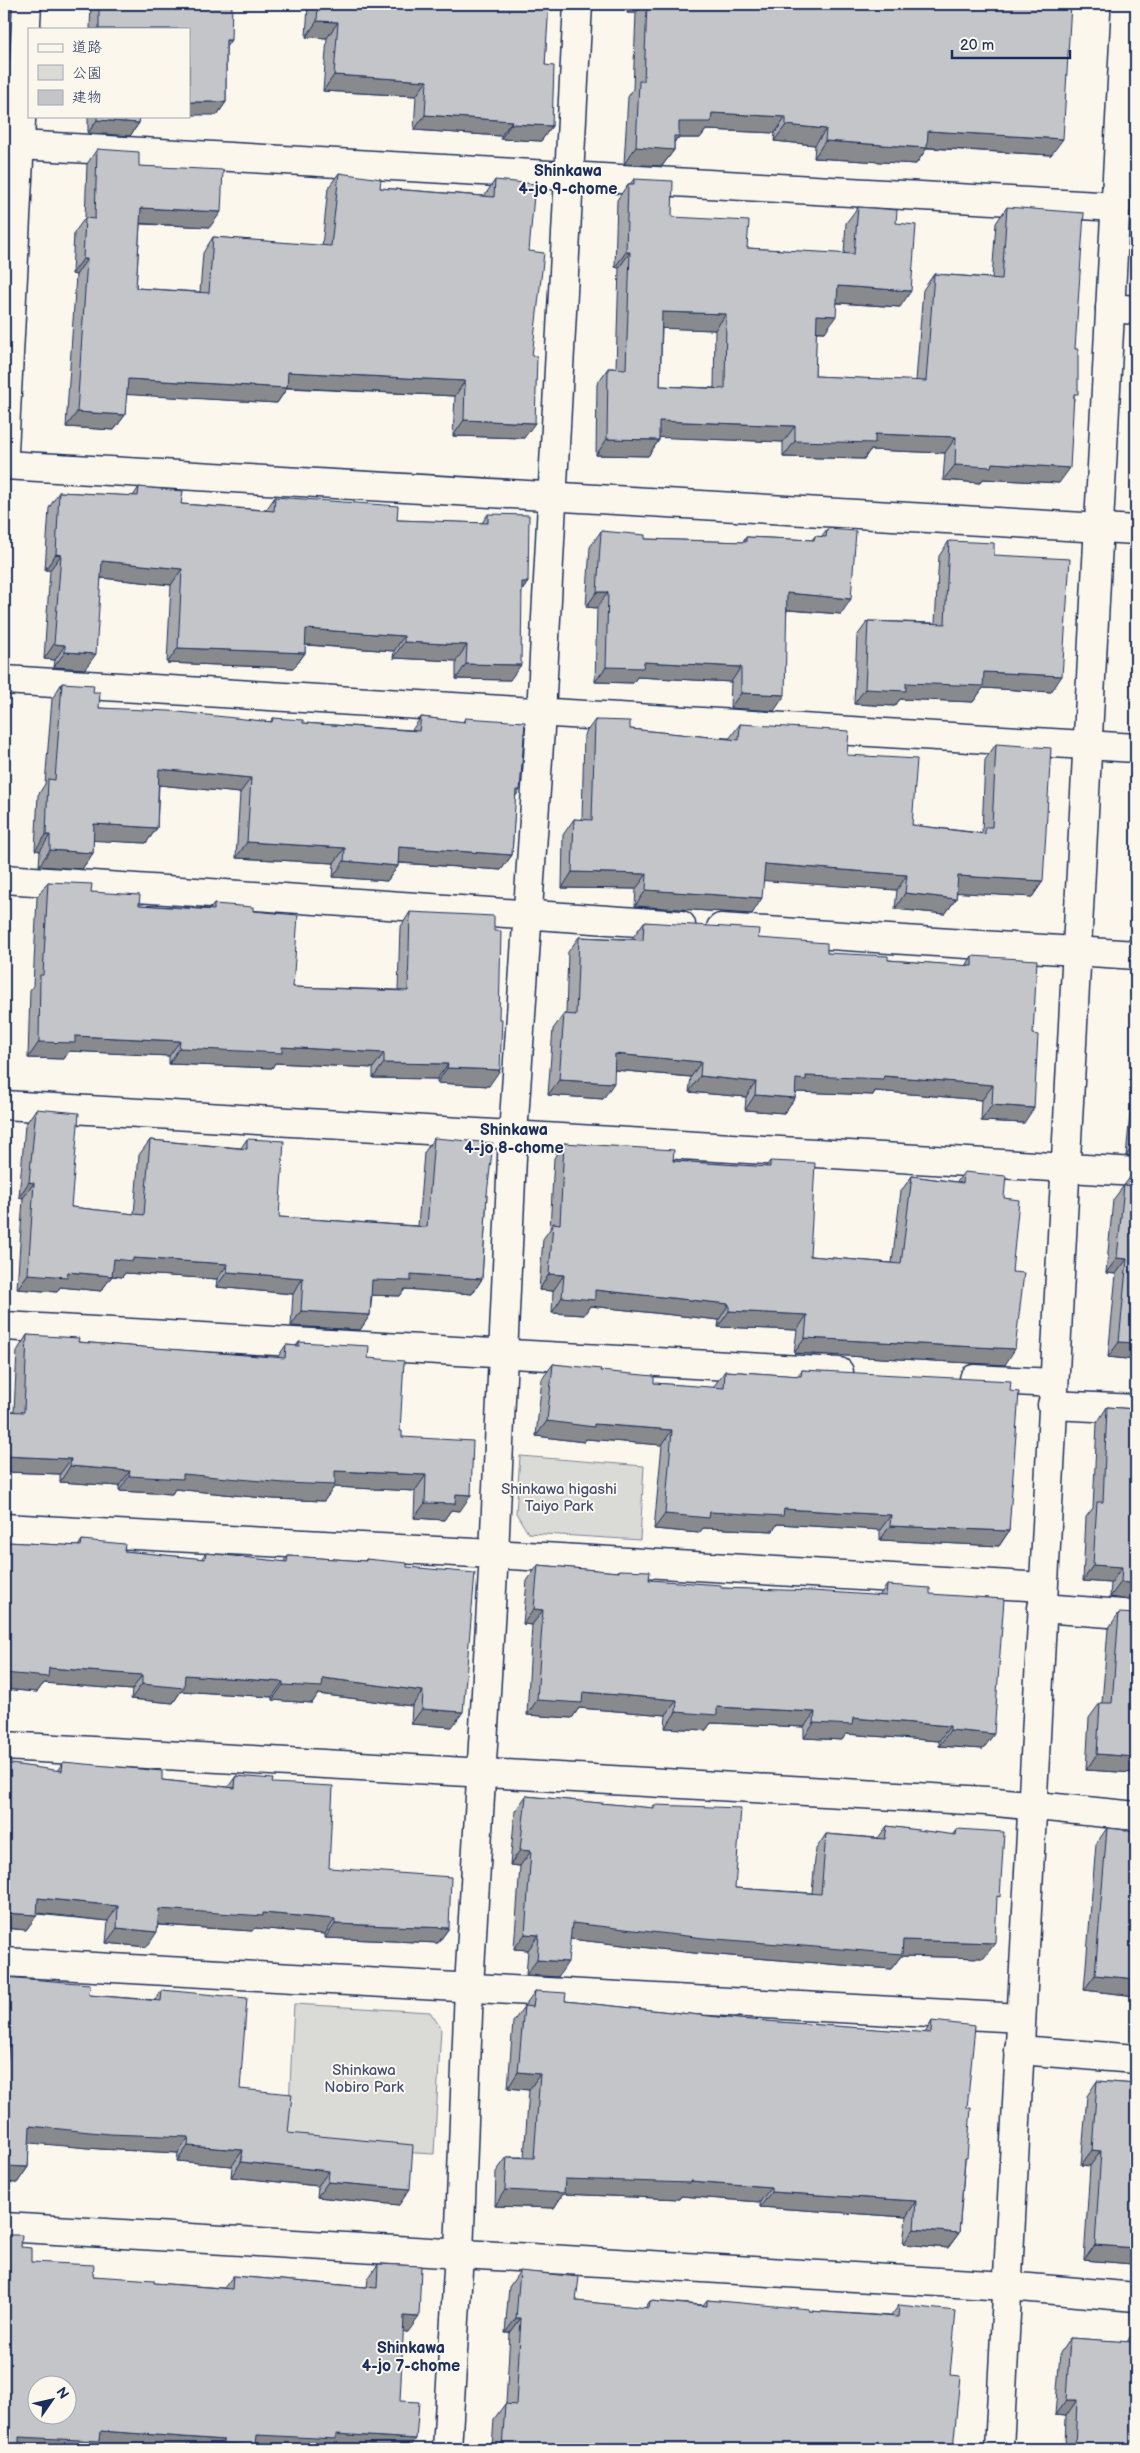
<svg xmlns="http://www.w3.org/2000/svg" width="1140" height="2453" viewBox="0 0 1140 2453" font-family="'Balsamiq Sans','Klee One',sans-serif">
  <rect width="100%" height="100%" fill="#fbf7ec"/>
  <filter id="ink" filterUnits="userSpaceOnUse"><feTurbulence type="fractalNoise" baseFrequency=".02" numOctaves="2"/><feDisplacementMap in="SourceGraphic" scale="10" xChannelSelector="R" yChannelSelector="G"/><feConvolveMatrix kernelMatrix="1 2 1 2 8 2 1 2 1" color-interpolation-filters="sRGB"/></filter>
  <g filter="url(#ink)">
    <!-- green -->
    <g fill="#dadad7" stroke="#7a849a">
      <path d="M 520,1456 L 644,1466 L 640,1540 L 528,1533 L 516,1513 Z"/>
      <path d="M 294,2004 L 430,2012 L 441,2028 L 434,2154 L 287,2146 Z"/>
    </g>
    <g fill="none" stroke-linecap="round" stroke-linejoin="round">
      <defs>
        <g id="street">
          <path d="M 19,145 L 1116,207"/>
          <path d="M 1110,308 L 1136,310"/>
          <path d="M 4,451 L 27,4"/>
          <path d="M 4,465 L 1136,530"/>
          <path d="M 4,680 L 1136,748"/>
          <path d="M 4,879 L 681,925"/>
          <path d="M 721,928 L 1136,955"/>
          <path d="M 4,1105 L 1136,1172"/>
          <path d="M 4,1326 L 839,1372"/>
          <path d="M 974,1379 L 1053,1383"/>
          <path d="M 1052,1405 L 1136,1409"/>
          <path d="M 4,1528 L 494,1554 L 1043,1587"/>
          <path d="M 1042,1608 L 1136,1615"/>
          <path d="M 4,1746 L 986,1801 L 1136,1816"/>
          <path d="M 4,1962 L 1021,2018"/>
          <path d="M 1019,2050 L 1136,2059"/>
          <path d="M 4,2227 L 1007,2286 L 1136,2297"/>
          <path d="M 447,2449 L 459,2254 L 469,1987 L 494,1554 L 513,1135 L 541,714 L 578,4"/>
          <path d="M 999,2449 L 1126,4"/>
        </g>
      </defs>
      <!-- street casing -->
      <use href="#street" stroke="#1b2f5e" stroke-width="31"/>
      <!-- street -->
      <use href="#street" stroke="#fbf7ec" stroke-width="28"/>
    </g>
    <!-- wall -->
    <g fill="#a8a9ad" stroke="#1b2f5e" fill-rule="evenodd">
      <path d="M 91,4 L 232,4 L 226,48 L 226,102 L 217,115 L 189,29 L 90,29 Z"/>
      <path d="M 309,4 L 548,4 L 545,65 L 552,126 L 541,141 L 501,139 L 501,136 L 414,130 L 416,96 L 323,91 L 327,38 L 306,37 L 308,6 Z"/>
      <path d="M 628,4 L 1071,4 L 1051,155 L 927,148 L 916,164 L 814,158 L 815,145 L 774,141 L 775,133 L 706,130 L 700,138 L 677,138 L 674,143 L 674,150 L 662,166 L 624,164 L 628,97 L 633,89 L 636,13 L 627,13 Z"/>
      <path d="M 88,116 L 140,116 L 139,123 L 130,136 L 88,133 Z"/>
      <path d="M 97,149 L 139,166 L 210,227 L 140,224 L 136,288 L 200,292 L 203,253 L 213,237 L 322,246 L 328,188 L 339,173 L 380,188 L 485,196 L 485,195 L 495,180 L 529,251 L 532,356 L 524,438 L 453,436 L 455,396 L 287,388 L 277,403 L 126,394 L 125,415 L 114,430 L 66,427 L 76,275 L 72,274 L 74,233 L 85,218 L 87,164 Z"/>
      <path d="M 634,179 L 672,217 L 747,248 L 844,254 L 846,223 L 858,207 L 896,223 L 900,307 L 837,303 L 825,332 L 816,332 L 815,376 L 916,381 L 923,290 L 934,274 L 992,278 L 996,223 L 1007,207 L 1075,349 L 1074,399 L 1059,483 L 983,479 L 980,483 L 943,480 L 945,453 L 870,450 L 864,459 L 783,457 L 783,442 L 659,437 L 659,440 L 648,456 L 596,455 L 597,384 L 608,368 L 616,368 L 619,268 L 615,267 L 617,200 L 628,184 L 630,184 ZM 662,328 L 715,330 L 714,388 L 660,386 Z"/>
      <path d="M 139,487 L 181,504 L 266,510 L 275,497 L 397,520 L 482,523 L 488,514 L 528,582 L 522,591 L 510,680 L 456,679 L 456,661 L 393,658 L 394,651 L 305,645 L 305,653 L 294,668 L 167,663 L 171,585 L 101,578 L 85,669 L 54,667 L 55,660 L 44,659 L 50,570 L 45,570 L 49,508 L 59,492 L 133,496 Z"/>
      <path d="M 827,529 L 841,614 L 787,610 L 774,711 L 730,708 L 731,682 L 637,677 L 633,683 L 595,682 L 597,608 L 586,607 L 590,547 L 601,531 L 645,539 L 743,542 L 746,537 L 812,540 L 815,536 L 821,537 Z"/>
      <path d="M 949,541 L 994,555 L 1051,692 L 983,688 L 973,702 L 900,699 L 895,706 L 854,704 L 857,636 L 868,621 L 935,623 L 939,556 Z"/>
      <path d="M 62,683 L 93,692 L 99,708 L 270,722 L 273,718 L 303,723 L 412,730 L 421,717 L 463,722 L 465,718 L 515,797 L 512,855 L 501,870 L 398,863 L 398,866 L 387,881 L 333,877 L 334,863 L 236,858 L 240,793 L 159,785 L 157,828 L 146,843 L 93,840 L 93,853 L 82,869 L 39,866 L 40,851 L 35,850 L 38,795 L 45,784 L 52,699 Z"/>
      <path d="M 595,720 L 630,729 L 729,739 L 740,724 L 847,755 L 912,825 L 981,833 L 982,832 L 985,760 L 996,744 L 1043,881 L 1032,897 L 957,892 L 956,899 L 945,914 L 895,909 L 897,890 L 764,880 L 752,914 L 635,906 L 636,889 L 562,888 L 563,835 L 574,819 L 582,820 L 584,735 Z"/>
      <path d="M 1136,854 L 1136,923 L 1131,923 L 1132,860 Z"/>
      <path d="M 48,882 L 91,892 L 139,905 L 210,909 L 214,904 L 253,911 L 293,987 L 398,990 L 400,928 L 410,912 L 489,1086 L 437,1083 L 437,1079 L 373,1078 L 373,1068 L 275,1063 L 272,1068 L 169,1064 L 169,1056 L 69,1051 L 64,1059 L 28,1058 L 30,990 L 33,986 L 37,897 Z"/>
      <path d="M 644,922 L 758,938 L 827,953 L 888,960 L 966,966 L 972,956 L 1024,1123 L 981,1121 L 982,1100 L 875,1091 L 873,1095 L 798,1092 L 795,1095 L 795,1098 L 784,1113 L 745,1110 L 746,1097 L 689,1092 L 691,1077 L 614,1070 L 603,1099 L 548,1095 L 553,1029 L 564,1014 L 566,1014 L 568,952 L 579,937 L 633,939 L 633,937 Z"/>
      <path d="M 1136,1032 L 1136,1158 L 1126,1156 L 1135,1062 Z"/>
      <path d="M 36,1109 L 71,1207 L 134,1214 L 139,1155 L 150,1140 L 241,1148 L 247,1139 L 279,1217 L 418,1226 L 424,1153 L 434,1138 L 487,1194 L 482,1279 L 472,1294 L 405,1289 L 400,1296 L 372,1295 L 370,1315 L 360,1330 L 291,1326 L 293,1294 L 216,1287 L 217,1279 L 125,1273 L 122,1277 L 112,1276 L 101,1291 L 60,1287 L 57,1292 L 17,1289 L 23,1198 L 19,1197 L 25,1125 Z"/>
      <path d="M 564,1143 L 673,1161 L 766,1167 L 770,1161 L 810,1256 L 892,1263 L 901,1191 L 912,1176 L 957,1182 L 964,1172 L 1004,1198 L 1012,1272 L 1005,1365 L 794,1353 L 797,1330 L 718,1327 L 719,1320 L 590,1306 L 584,1315 L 552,1313 L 553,1291 L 539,1290 L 543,1239 L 550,1229 L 554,1158 Z"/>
      <path d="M 1136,1171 L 1136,1360 L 1108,1357 L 1116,1274 L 1106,1273 L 1113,1200 L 1134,1172 Z"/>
      <path d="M 27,1335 L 78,1342 L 277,1358 L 286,1345 L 296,1346 L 299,1342 L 368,1358 L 400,1431 L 402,1437 L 460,1511 L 451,1510 L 444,1520 L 414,1518 L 415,1491 L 334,1487 L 324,1501 L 273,1499 L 175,1489 L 172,1494 L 119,1491 L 119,1486 L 60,1482 L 60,1474 L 4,1472 L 4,1411 L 14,1411 L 17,1351 Z"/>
      <path d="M 553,1364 L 600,1371 L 654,1383 L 714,1388 L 714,1386 L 725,1371 L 797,1376 L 802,1370 L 1010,1391 L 1009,1531 L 999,1546 L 880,1540 L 880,1530 L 777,1524 L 773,1531 L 703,1528 L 699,1533 L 654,1529 L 662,1445 L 586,1439 L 584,1442 L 536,1436 L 542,1379 Z"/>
      <path d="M 1107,1407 L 1136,1409 L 1136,1601 L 1110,1597 L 1111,1583 L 1083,1581 L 1086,1517 L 1093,1508 L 1097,1423 Z"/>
      <path d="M 82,1540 L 124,1551 L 201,1559 L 206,1553 L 283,1562 L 288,1556 L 365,1561 L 366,1559 L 407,1567 L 452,1727 L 411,1724 L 412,1706 L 318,1694 L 312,1703 L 272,1700 L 272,1697 L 181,1691 L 173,1703 L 131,1699 L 132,1690 L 44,1683 L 37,1692 L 4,1689 L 4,1547 L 7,1542 L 78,1546 Z"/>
      <path d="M 538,1565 L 617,1572 L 619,1570 L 649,1580 L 721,1588 L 879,1596 L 887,1585 L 930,1594 L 983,1749 L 939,1746 L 939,1741 L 846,1734 L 842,1740 L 804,1738 L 804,1727 L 711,1723 L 706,1730 L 665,1728 L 666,1715 L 579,1708 L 572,1718 L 527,1715 L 532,1625 L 523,1624 L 527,1581 Z"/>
      <path d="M 1119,1613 L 1135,1773 L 1086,1770 L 1089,1718 L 1100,1703 L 1102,1703 L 1108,1629 Z"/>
      <path d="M 63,1762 L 162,1780 L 228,1787 L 236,1776 L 272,1783 L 329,1868 L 449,1928 L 438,1943 L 325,1938 L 325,1934 L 255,1928 L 252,1931 L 158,1925 L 147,1947 L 106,1943 L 108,1921 L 37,1914 L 37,1915 L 26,1930 L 4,1928 L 4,1763 L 57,1771 Z"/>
      <path d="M 526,1796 L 651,1808 L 654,1805 L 735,1888 L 812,1893 L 816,1849 L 826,1834 L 878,1838 L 887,1826 L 952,1835 L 957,1829 L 996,1902 L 984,1958 L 901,1956 L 891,1969 L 694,1953 L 570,1939 L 558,1977 L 526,1975 L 528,1950 L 514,1949 L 520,1866 L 510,1865 L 515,1811 Z"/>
      <path d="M 1107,1828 L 1136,1831 L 1136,1996 L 1084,1990 L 1096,1844 Z"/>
      <path d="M 4,1977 L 89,1995 L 155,2000 L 162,1990 L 240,2089 L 288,2133 L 399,2205 L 317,2197 L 318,2186 L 231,2177 L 232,2166 L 177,2161 L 178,2153 L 100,2149 L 29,2142 L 28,2167 L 17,2183 L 4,2182 Z"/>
      <path d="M 535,1991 L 565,2001 L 738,2019 L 925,2033 L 932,2021 L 967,2108 L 965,2161 L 959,2233 L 948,2248 L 903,2244 L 906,2217 L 760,2207 L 760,2202 L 681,2196 L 679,2199 L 563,2194 L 554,2208 L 495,2206 L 496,2172 L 507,2157 L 524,2157 L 529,2090 L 508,2088 L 513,2022 Z"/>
      <path d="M 1097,2081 L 1136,2084 L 1136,2258 L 1132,2264 L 1084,2260 L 1090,2166 L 1081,2165 L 1087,2096 Z"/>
      <path d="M 21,2247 L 31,2262 L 93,2276 L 154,2283 L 224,2288 L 233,2276 L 367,2287 L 368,2279 L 378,2264 L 408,2332 L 403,2332 L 329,2449 L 138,2449 L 97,2446 L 95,2449 L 4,2449 Z"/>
      <path d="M 520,2271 L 576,2301 L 645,2308 L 650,2301 L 703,2305 L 707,2300 L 809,2311 L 891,2316 L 899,2305 L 950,2375 L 953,2449 L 492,2449 L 494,2419 L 505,2404 L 506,2404 L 510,2333 L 505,2333 L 509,2287 Z"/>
      <path d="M 1132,2334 L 1136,2449 L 1065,2449 L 1066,2416 L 1055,2415 L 1060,2353 L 1070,2338 L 1127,2342 Z"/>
    </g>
    <!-- shaded-wall -->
    <g fill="#888a8d" stroke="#1b2f5e">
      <path d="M 634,4 L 643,4 L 636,13 L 627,13 Z"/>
      <path d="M 317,21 L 338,22 L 327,38 L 306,37 Z"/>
      <path d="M 226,40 L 231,40 L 222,53 Z"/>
      <path d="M 334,75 L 427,81 L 416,96 L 323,91 Z"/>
      <path d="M 189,102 L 226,102 L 217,115 L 189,115 Z"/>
      <path d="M 712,113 L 786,117 L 775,133 L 706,130 L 700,138 L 677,138 L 670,149 L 674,150 L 662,166 L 624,164 L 636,147 L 679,122 Z"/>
      <path d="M 425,115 L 512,121 L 501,136 L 414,130 Z"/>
      <path d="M 97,120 L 139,123 L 130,136 L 88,133 Z"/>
      <path d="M 511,124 L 552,126 L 541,141 L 501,139 Z"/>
      <path d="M 786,125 L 826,129 L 815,145 L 774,141 Z"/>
      <path d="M 928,131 L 1063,139 L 1051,155 L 917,147 Z"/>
      <path d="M 825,141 L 927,148 L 916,164 L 814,158 Z"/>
      <path d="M 141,208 L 221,212 L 210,227 L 131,223 Z"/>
      <path d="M 626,252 L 630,252 L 619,268 L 615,267 Z"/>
      <path d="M 83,259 L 87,259 L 76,275 L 72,274 Z"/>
      <path d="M 838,286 L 911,291 L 900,307 L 826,302 Z"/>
      <path d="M 662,312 L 726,314 L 715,330 L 651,328 Z"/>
      <path d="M 817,315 L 836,316 L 825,332 L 806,331 Z"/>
      <path d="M 288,372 L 465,381 L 455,396 L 278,387 Z"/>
      <path d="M 128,379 L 287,388 L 277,403 L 117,394 Z"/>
      <path d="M 77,412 L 125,415 L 114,430 L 66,427 Z"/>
      <path d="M 464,420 L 535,423 L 524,438 L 453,436 Z"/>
      <path d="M 659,421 L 795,426 L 783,442 L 648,437 Z"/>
      <path d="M 875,434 L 956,437 L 945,453 L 870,450 L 864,459 L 783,457 L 795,441 Z"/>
      <path d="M 607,439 L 659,440 L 648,456 L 596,455 Z"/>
      <path d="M 992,463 L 1070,468 L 1059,483 L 983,479 L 980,483 L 943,480 L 955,465 Z"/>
      <path d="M 56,554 L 61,555 L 50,570 L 45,570 Z"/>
      <path d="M 102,561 L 182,569 L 171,585 L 92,577 Z"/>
      <path d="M 522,582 L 528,582 L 517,597 Z"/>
      <path d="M 597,592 L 608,592 L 597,608 L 586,607 Z"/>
      <path d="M 787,593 L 851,599 L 841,614 L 777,609 Z"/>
      <path d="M 306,629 L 404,636 L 394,651 L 295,644 Z"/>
      <path d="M 404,642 L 467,645 L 456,661 L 393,658 Z"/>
      <path d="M 54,644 L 65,645 L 55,660 L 44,659 Z"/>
      <path d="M 178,648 L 305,653 L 294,668 L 167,663 Z"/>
      <path d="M 65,652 L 96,654 L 85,669 L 54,667 Z"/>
      <path d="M 644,662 L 741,667 L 731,682 L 637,677 L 633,683 L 595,682 L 606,667 Z"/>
      <path d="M 466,664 L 521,665 L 510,680 L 456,679 Z"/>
      <path d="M 984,672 L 1062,676 L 1051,692 L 983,688 L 973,702 L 900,699 L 895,706 L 854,704 L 865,689 Z"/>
      <path d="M 741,693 L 785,695 L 774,711 L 730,708 Z"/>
      <path d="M 159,769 L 251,778 L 240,793 L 149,784 Z"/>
      <path d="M 516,790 L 520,790 L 509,806 Z"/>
      <path d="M 94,824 L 157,828 L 146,843 L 83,840 Z"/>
      <path d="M 46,835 L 50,835 L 40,851 L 35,850 Z"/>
      <path d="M 247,842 L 345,848 L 334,863 L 236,858 Z"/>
      <path d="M 399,847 L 512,855 L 501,870 L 389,862 Z"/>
      <path d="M 50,850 L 93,853 L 82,869 L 39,866 Z"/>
      <path d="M 344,861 L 398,866 L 387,881 L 333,877 Z"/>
      <path d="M 765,864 L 907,875 L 897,890 L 755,880 Z"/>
      <path d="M 572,872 L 647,874 L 636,889 L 562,888 Z"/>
      <path d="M 958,876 L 1043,881 L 1032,897 L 948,892 Z"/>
      <path d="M 646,890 L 762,898 L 752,914 L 635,906 Z"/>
      <path d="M 905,893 L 956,899 L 945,914 L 895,909 Z"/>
      <path d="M 1136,915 L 1136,923 L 1131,923 Z"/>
      <path d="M 75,1036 L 180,1041 L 169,1056 L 69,1051 L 64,1059 L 28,1058 L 39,1042 Z"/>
      <path d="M 282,1047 L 384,1053 L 373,1068 L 275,1063 L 272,1068 L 169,1064 L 179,1048 Z"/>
      <path d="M 615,1054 L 701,1062 L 691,1077 L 605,1069 Z"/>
      <path d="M 384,1063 L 448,1064 L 437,1079 L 373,1078 Z"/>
      <path d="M 447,1068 L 500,1070 L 489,1086 L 437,1083 Z"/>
      <path d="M 700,1076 L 756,1082 L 746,1097 L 689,1092 Z"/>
      <path d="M 806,1076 L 884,1076 L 993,1085 L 982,1100 L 875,1091 L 873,1095 L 798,1092 L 795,1095 L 785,1094 L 796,1079 Z"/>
      <path d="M 559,1080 L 614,1083 L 603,1099 L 548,1095 Z"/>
      <path d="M 755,1095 L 795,1098 L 784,1113 L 745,1110 Z"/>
      <path d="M 992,1105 L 1034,1108 L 1024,1123 L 981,1121 Z"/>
      <path d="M 1136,1141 L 1136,1158 L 1126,1156 Z"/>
      <path d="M 29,1182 L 34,1183 L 23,1198 L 19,1197 Z"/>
      <path d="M 133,1258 L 228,1264 L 217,1279 L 125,1273 L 122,1277 L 103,1275 L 114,1259 Z"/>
      <path d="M 1117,1258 L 1127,1259 L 1116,1274 L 1106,1273 Z"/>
      <path d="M 68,1272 L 112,1276 L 101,1291 L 60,1287 L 57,1292 L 17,1289 L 28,1274 Z"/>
      <path d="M 227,1272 L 303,1278 L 293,1294 L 216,1287 Z"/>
      <path d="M 411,1274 L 482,1279 L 472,1294 L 405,1289 L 400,1296 L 362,1295 L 372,1280 Z"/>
      <path d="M 549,1274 L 564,1275 L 553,1291 L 539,1290 Z"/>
      <path d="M 595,1290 L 729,1304 L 719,1320 L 590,1306 L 584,1315 L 552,1313 L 562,1297 Z"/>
      <path d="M 301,1311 L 370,1315 L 360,1330 L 291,1326 Z"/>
      <path d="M 729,1311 L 807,1315 L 797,1330 L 718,1327 Z"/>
      <path d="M 805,1338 L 1015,1349 L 1005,1365 L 794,1353 Z"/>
      <path d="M 1119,1342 L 1136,1343 L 1136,1360 L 1108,1357 Z"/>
      <path d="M 547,1421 L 594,1424 L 672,1430 L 662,1445 L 586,1439 L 584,1442 L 536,1436 Z"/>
      <path d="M 4,1456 L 71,1459 L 60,1474 L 4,1472 Z"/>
      <path d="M 70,1466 L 130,1471 L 119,1486 L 60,1482 Z"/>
      <path d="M 335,1471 L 426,1475 L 415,1491 L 334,1487 L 324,1501 L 273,1499 L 175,1489 L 172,1494 L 119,1491 L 129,1476 L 183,1474 Z"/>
      <path d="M 456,1494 L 471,1495 L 460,1511 L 451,1510 L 444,1520 L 414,1518 L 425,1503 Z"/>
      <path d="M 784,1509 L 891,1515 L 880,1530 L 777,1524 L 773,1531 L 703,1528 L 699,1533 L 654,1529 L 665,1514 Z"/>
      <path d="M 890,1526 L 1009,1531 L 999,1546 L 880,1540 Z"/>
      <path d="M 1093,1565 L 1122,1567 L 1111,1583 L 1083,1581 Z"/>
      <path d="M 1121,1582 L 1136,1584 L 1136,1601 L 1110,1597 Z"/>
      <path d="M 534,1609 L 543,1610 L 532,1625 L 523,1624 Z"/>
      <path d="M 49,1668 L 142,1675 L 132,1690 L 44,1683 L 37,1692 L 4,1689 L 4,1673 Z"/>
      <path d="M 185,1675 L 283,1682 L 272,1697 L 181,1691 L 173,1703 L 131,1699 L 142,1684 Z"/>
      <path d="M 323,1678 L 423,1691 L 412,1706 L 318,1694 L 312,1703 L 272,1700 L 283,1685 Z"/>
      <path d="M 583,1692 L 677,1700 L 666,1715 L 579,1708 L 572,1718 L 527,1715 L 537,1700 Z"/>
      <path d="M 717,1707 L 815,1712 L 804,1727 L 711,1723 L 706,1730 L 665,1728 L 676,1712 Z"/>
      <path d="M 422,1709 L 463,1712 L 452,1727 L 411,1724 Z"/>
      <path d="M 853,1718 L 950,1726 L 939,1741 L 846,1734 L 842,1740 L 804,1738 L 814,1723 Z"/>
      <path d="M 950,1730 L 994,1734 L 983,1749 L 939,1746 Z"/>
      <path d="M 1097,1754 L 1136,1757 L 1136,1771 L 1135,1773 L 1086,1770 Z"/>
      <path d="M 520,1850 L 531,1851 L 520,1866 L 510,1865 Z"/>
      <path d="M 38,1898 L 118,1906 L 108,1921 L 28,1912 Z"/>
      <path d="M 159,1909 L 263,1913 L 335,1919 L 325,1934 L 255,1928 L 252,1931 L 148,1924 Z"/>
      <path d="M 4,1913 L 37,1915 L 26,1930 L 4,1928 Z"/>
      <path d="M 572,1923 L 903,1940 L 995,1943 L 984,1958 L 901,1956 L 891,1969 L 694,1953 L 561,1938 Z"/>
      <path d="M 335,1924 L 449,1928 L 438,1943 L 325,1938 Z"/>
      <path d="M 117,1928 L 157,1932 L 147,1947 L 106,1943 Z"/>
      <path d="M 525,1934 L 539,1935 L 528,1950 L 514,1949 Z"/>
      <path d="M 537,1960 L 568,1962 L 558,1977 L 526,1975 Z"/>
      <path d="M 1095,1975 L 1136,1979 L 1136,1996 L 1084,1990 Z"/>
      <path d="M 4,2032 L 10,2032 L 4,2040 Z"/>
      <path d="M 518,2072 L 540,2074 L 529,2090 L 508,2088 Z"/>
      <path d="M 30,2126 L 189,2137 L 178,2153 L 100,2149 L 19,2142 Z"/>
      <path d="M 188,2146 L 243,2150 L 232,2166 L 177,2161 Z"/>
      <path d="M 1092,2150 L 1101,2151 L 1090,2166 L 1081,2165 Z"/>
      <path d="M 241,2162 L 329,2171 L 318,2186 L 231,2177 Z"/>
      <path d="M 4,2166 L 28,2167 L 17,2183 L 4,2182 Z"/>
      <path d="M 565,2179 L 690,2181 L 771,2187 L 760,2202 L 681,2196 L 679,2199 L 563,2194 L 554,2208 L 495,2206 L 505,2190 Z"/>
      <path d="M 328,2182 L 410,2189 L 399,2205 L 317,2197 Z"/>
      <path d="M 771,2192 L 916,2201 L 906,2217 L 760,2207 Z"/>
      <path d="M 914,2229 L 959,2233 L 948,2248 L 903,2244 Z"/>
      <path d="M 1095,2245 L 1136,2248 L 1136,2258 L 1132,2264 L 1084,2260 Z"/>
      <path d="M 404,2316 L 419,2317 L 408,2332 L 393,2331 Z"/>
      <path d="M 516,2318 L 521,2318 L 510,2333 L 505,2333 Z"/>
      <path d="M 1066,2400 L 1077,2400 L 1066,2416 L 1055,2415 Z"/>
      <path d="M 101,2431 L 224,2440 L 217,2449 L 138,2449 L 97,2446 L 95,2449 L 11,2449 L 19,2437 Z"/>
      <path d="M 336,2434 L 416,2439 L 409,2449 L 220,2449 L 224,2443 L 257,2435 Z"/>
      <path d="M 575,2445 L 654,2449 L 572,2449 Z"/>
    </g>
    <!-- building -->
    <g fill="#c3c5c9" stroke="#1b2f5e" fill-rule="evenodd">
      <path d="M 99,4 L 232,4 L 231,40 L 226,40 L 226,102 L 189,102 L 189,29 L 99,29 Z"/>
      <path d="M 318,4 L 549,4 L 545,65 L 554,66 L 552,126 L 511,124 L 512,121 L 425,115 L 427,81 L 334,75 L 338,22 L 317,21 Z"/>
      <path d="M 647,4 L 1071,4 L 1063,139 L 928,131 L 927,148 L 825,141 L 826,129 L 786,125 L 786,117 L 712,113 L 711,122 L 679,122 L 679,136 L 674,136 L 674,150 L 636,147 L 639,81 L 644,81 Z"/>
      <path d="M 97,116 L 140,116 L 139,123 L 97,120 Z"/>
      <path d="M 97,149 L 139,152 L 139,166 L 223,170 L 221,212 L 141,208 L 136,288 L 209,293 L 213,237 L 331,246 L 339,173 L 381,179 L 380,188 L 494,197 L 495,180 L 535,184 L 529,251 L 544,253 L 532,356 L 537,356 L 535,423 L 464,420 L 465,381 L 288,372 L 287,388 L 128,379 L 125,415 L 77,412 L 87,259 L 83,259 L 85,218 L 95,219 Z"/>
      <path d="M 634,179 L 673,181 L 672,217 L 749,221 L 747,248 L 854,254 L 858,207 L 897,210 L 896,223 L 916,225 L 911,291 L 838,286 L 836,316 L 817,315 L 815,376 L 926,381 L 934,274 L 1002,279 L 1007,207 L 1084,213 L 1075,349 L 1078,349 L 1078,394 L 1074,394 L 1070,468 L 992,463 L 991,467 L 955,465 L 956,437 L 875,434 L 875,443 L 795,441 L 795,426 L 659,421 L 659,440 L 607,439 L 608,368 L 626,369 L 630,252 L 626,252 L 628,184 L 634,184 ZM 662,312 L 726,314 L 725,389 L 660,386 Z"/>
      <path d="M 139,487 L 183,491 L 181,504 L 274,511 L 275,497 L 398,506 L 397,520 L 488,523 L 488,514 L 529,515 L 528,582 L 522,582 L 521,665 L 466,664 L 467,645 L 404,642 L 404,636 L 306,629 L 305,653 L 178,648 L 182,569 L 102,561 L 96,654 L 65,652 L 65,645 L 54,644 L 61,555 L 56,554 L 59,492 L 138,496 Z"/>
      <path d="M 827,529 L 856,531 L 851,599 L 787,593 L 785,695 L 741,693 L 741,667 L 644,662 L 643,668 L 606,667 L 608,592 L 597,592 L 601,531 L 645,535 L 645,539 L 746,542 L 746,537 L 814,540 L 815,536 L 826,537 Z"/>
      <path d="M 949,541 L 994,543 L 994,555 L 1070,559 L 1062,676 L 984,672 L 983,686 L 906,683 L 906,691 L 865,689 L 868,621 L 945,624 Z"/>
      <path d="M 62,683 L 94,685 L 93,692 L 100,692 L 99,708 L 169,711 L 272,722 L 273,718 L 303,720 L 303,723 L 419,731 L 421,717 L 465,722 L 465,718 L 525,722 L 520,790 L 516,790 L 512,855 L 399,847 L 398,866 L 344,861 L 345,848 L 247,842 L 251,778 L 159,769 L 157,828 L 94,824 L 93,853 L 50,850 L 50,835 L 46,835 L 48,779 L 55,780 Z"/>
      <path d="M 595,720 L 630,721 L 630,729 L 739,740 L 740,724 L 849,731 L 847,755 L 917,759 L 912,825 L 985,834 L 985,827 L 992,827 L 996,744 L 1051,748 L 1043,881 L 958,876 L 956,899 L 905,893 L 907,875 L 765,864 L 762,898 L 646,890 L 647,874 L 572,872 L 574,819 L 592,820 Z"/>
      <path d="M 48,882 L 92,884 L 91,892 L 140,895 L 139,905 L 214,910 L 214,904 L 253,907 L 253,911 L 298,915 L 293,987 L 408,991 L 410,912 L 494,916 L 494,931 L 501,931 L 499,1019 L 502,1019 L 500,1070 L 447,1068 L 448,1064 L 384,1063 L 384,1053 L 282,1047 L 282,1053 L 179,1048 L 180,1041 L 75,1036 L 75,1043 L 39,1042 L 40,975 L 43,975 Z"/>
      <path d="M 644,922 L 759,929 L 758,938 L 827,943 L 827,953 L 888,956 L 888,960 L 972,966 L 972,956 L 1037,960 L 1033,1034 L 1038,1035 L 1034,1108 L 992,1105 L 993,1085 L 884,1076 L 883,1079 L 806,1076 L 806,1080 L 796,1079 L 795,1098 L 755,1095 L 756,1082 L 700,1076 L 701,1062 L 615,1054 L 614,1083 L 559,1080 L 564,1014 L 576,1015 L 579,937 L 643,940 Z"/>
      <path d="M 36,1109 L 79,1113 L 71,1207 L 144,1215 L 150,1140 L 247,1149 L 247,1139 L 284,1141 L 279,1217 L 427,1227 L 434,1138 L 493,1143 L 487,1194 L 482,1279 L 411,1274 L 411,1281 L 372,1280 L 370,1315 L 301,1311 L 303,1278 L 227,1272 L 228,1264 L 133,1258 L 133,1261 L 114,1259 L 112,1276 L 68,1272 L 67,1277 L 28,1274 L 34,1183 L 29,1182 Z"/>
      <path d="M 564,1143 L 674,1150 L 673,1161 L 770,1167 L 770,1161 L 815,1163 L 810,1256 L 901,1264 L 912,1176 L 963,1183 L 964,1172 L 1006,1176 L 1004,1198 L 1019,1200 L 1012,1272 L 1024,1273 L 1015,1349 L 805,1338 L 807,1315 L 729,1311 L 729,1304 L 595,1290 L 595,1300 L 562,1297 L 564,1275 L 549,1274 L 553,1223 L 560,1224 Z"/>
      <path d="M 1136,1171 L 1136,1343 L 1119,1342 L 1127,1259 L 1117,1258 L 1124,1185 L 1133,1186 L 1134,1172 Z"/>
      <path d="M 27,1335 L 79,1338 L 78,1342 L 285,1358 L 286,1345 L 299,1346 L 299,1342 L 369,1346 L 368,1358 L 404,1361 L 400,1431 L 402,1431 L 402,1437 L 473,1441 L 471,1495 L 456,1494 L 455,1504 L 425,1503 L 426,1475 L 335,1471 L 335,1485 L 284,1483 L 183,1474 L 183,1479 L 129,1476 L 130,1471 L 70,1466 L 71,1459 L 4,1456 L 4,1411 L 24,1412 Z"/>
      <path d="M 553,1364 L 601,1369 L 600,1371 L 654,1376 L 654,1383 L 724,1388 L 725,1371 L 801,1376 L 802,1370 L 1011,1381 L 1010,1391 L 1019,1392 L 1009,1531 L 890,1526 L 891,1515 L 784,1509 L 783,1516 L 710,1512 L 709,1518 L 665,1514 L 672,1430 L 594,1424 L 594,1427 L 547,1421 Z"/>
      <path d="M 1107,1407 L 1136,1409 L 1136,1584 L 1121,1582 L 1122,1567 L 1093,1565 L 1097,1502 L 1103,1502 Z"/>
      <path d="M 82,1540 L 125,1544 L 124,1551 L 205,1559 L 206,1553 L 287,1562 L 288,1556 L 366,1561 L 366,1559 L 407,1563 L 407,1567 L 475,1573 L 463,1712 L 422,1709 L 423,1691 L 323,1678 L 322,1687 L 283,1685 L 283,1682 L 185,1675 L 184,1688 L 142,1684 L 142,1675 L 49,1668 L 48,1677 L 4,1673 L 4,1615 L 7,1542 L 81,1546 Z"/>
      <path d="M 538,1565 L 619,1572 L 619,1570 L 650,1571 L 649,1580 L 721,1585 L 721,1588 L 813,1591 L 886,1596 L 887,1585 L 930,1588 L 930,1594 L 1004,1599 L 994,1734 L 950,1730 L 950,1726 L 853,1718 L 852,1725 L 814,1723 L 815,1712 L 717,1707 L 717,1715 L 676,1712 L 677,1700 L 583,1692 L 582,1703 L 537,1700 L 543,1610 L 534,1609 Z"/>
      <path d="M 1119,1613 L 1136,1614 L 1136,1757 L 1097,1754 L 1100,1703 L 1112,1703 Z"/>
      <path d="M 63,1762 L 162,1771 L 162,1780 L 235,1788 L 236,1776 L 273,1779 L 272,1783 L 333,1786 L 329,1868 L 451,1877 L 449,1928 L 335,1924 L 335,1919 L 263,1913 L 263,1916 L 159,1909 L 157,1932 L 117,1928 L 118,1906 L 38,1898 L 37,1915 L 4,1913 L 4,1763 L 62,1771 Z"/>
      <path d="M 526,1796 L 654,1808 L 654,1805 L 741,1808 L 735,1888 L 821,1894 L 826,1834 L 885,1839 L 887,1826 L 956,1835 L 957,1829 L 1004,1832 L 1000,1897 L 997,1896 L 995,1943 L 903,1940 L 902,1954 L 704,1938 L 572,1923 L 568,1962 L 537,1960 L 539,1935 L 525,1934 L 531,1851 L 520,1850 Z"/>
      <path d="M 1107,1828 L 1136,1831 L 1136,1979 L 1095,1975 Z"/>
      <path d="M 4,1977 L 90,1984 L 89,1995 L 161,2001 L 162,1990 L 247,1998 L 240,2089 L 292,2094 L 288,2133 L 413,2145 L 410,2189 L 328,2182 L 329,2171 L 241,2162 L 243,2150 L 188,2146 L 189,2137 L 110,2134 L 30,2126 L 28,2167 L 4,2166 L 4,2093 L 10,2032 L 4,2032 Z"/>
      <path d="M 535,1991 L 566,1993 L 565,2001 L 738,2019 L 931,2033 L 932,2021 L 975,2026 L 967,2108 L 971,2108 L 967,2158 L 965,2158 L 959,2233 L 914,2229 L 916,2201 L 771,2192 L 771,2187 L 690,2181 L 690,2183 L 565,2179 L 564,2193 L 505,2190 L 507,2157 L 534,2158 L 540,2074 L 518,2072 L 524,2006 L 533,2007 Z"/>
      <path d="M 1097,2081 L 1136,2084 L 1136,2248 L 1095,2245 L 1101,2151 L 1092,2150 Z"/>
      <path d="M 4,2235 L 22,2235 L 21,2247 L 31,2248 L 31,2262 L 94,2265 L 93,2276 L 154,2280 L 154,2283 L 232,2289 L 233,2276 L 377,2288 L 378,2264 L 421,2266 L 419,2317 L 404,2316 L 400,2401 L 419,2402 L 416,2439 L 336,2434 L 336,2439 L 257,2435 L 256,2445 L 224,2443 L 224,2440 L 101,2431 L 100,2441 L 19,2437 L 19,2449 L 4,2449 ZM 38,2386 L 68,2386 L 68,2416 L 38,2416 Z"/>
      <path d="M 520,2271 L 579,2277 L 576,2301 L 649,2308 L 650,2301 L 707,2306 L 707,2300 L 809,2309 L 809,2311 L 898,2317 L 899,2305 L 956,2311 L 950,2375 L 960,2376 L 953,2449 L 654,2449 L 575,2445 L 575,2449 L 502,2449 L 505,2404 L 516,2405 L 521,2318 L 516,2318 Z"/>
      <path d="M 1132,2334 L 1136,2334 L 1136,2449 L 1075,2449 L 1077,2400 L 1066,2400 L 1070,2338 L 1132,2342 Z"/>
    </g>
  </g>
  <g text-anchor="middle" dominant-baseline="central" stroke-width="4" stroke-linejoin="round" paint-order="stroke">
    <!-- park labels -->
    <g font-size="15" fill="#415176" stroke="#fbf7ec">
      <text x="559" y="1489">Shinkawa higashi<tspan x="559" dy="17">Taiyo Park</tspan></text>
      <text x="364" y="2070">Shinkawa<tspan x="364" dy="17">Nobiro Park</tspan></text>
    </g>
    <!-- neighbourhood labels -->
    <g font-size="16" font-weight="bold" fill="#1b2f5e" stroke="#fbf7ec">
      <text x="568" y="171">Shinkawa<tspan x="568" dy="18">4-jo 9-chome</tspan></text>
      <text x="514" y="1130">Shinkawa<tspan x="514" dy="18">4-jo 8-chome</tspan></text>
      <text x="411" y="2348">Shinkawa<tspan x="411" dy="18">4-jo 7-chome</tspan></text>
    </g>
  </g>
  <!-- margin -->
  <rect width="1140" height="2453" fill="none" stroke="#fbf7ec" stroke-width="20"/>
  <rect x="10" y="10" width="1120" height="2433" fill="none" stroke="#1b2f5e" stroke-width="2" filter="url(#ink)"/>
  <!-- legend -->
  <rect x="28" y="28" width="162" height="90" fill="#fbf7ec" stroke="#a1a7b3"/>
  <rect x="38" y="44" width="25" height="8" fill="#fbf7ec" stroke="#a1a7b3"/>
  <text x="72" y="52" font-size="15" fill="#1b2f5e">道路</text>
  <rect x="38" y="65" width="25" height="15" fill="#dadad7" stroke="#a1a7b3"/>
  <text x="72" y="78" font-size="15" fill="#1b2f5e">公園</text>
  <rect x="38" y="90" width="25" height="15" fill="#c3c5c9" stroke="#a1a7b3"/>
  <text x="72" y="102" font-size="15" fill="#1b2f5e">建物</text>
  <!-- north arrow -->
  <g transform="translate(52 2400) rotate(56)"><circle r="24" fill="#fbf7ec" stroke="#a1a7b3"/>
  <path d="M0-4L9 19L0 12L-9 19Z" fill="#1b2f5e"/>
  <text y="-8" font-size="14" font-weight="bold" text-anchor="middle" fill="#1b2f5e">N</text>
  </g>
  <!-- scale -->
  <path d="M952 50v8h118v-8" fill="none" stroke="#1b2f5e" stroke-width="2.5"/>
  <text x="960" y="50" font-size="15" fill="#1b2f5e" stroke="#fbf7ec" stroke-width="4" paint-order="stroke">20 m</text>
</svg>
